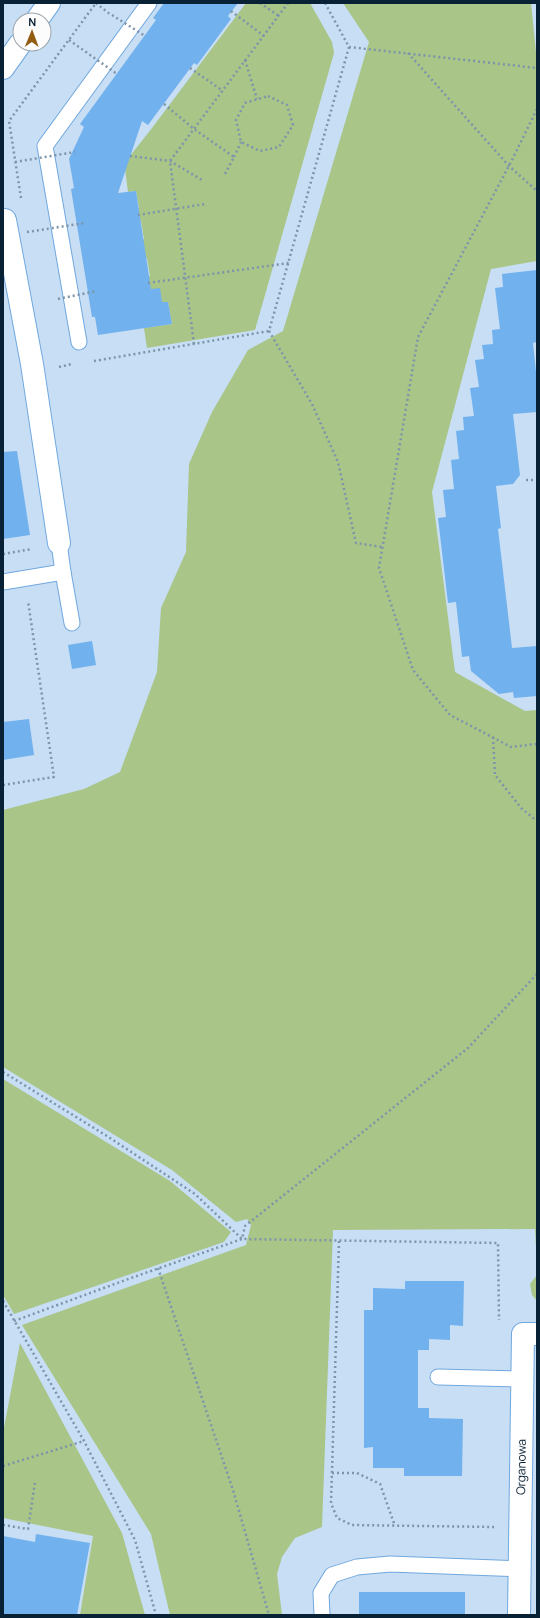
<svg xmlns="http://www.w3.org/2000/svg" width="540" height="1618" viewBox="0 0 540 1618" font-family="Manrope,sans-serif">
  <rect width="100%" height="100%" fill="#c7def4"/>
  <!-- green -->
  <g fill="#a9c587">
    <path d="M 246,3 L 310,3 L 332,42 L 334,53 L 255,330 L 147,348 L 144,328 L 172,324 L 168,302 L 162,302 L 149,289 L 147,277 L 150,276 L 147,258 L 139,260 L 136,241 L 144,239 L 141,221 L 138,221 L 136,209 L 139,208 L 136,191 L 128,192 L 124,161 L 130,156 L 152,128 Z"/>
    <path d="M 343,3 L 531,3 L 537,62 L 537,261 L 491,269 L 432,492 L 455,672 L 525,711 L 537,710 L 537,1264 L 535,1229 L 333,1230 L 322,1527 L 295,1538 L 282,1557 L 277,1574 L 282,1615 L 170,1615 L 151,1534 L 22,1325 L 246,1245 L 251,1225 L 247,1219 L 236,1222 L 172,1170 L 3,1067 L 3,810 L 84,789 L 120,772 L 157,672 L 161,608 L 186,552 L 189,464 L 212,412 L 248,350 L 283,331 L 369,42 Z"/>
    <path d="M 3,1079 L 170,1181 L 231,1232 L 224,1242 L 14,1314 L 3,1295 Z"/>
    <path d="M 537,1275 L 537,1301 L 532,1295 L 530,1284 Z"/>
    <path d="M 20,1343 L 122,1533 L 145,1615 L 80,1615 L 93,1536 L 3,1518 L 3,1433 Z"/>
  </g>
  <!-- building -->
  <g fill="#71b1ee">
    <path d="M 164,3 L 238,3 L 228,16 L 231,19 L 197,65 L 194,63 L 148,125 L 142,121 L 118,193 L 136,191 L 151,289 L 160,288 L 162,302 L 168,302 L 172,324 L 98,335 L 95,317 L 92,317 L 71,189 L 74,188 L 69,159 L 84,127 L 80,124 L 156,20 L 153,18 Z"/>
    <path d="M 537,270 L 537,342 L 533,343 L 537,382 L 537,412 L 513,414 L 520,475 L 513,484 L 496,486 L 501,528 L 498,529 L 512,648 L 537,646 L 537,696 L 514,698 L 513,692 L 499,694 L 471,671 L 469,656 L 462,657 L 456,602 L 448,603 L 438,518 L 446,517 L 443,490 L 454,489 L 451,460 L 459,459 L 456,431 L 464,430 L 463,417 L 474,416 L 470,388 L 479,387 L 475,360 L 484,359 L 482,345 L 493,344 L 492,330 L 500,329 L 495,288 L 503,287 L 502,274 Z"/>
    <path d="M 17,451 L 30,535 L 3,539 L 3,452 Z"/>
    <path d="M 92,641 L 96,665 L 72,669 L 68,645 Z"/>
    <path d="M 29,719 L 34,755 L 3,760 L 3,722 Z"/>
    <path d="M 405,1281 L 464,1281 L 463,1326 L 450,1325 L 450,1340 L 429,1339 L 429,1350 L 418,1350 L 418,1408 L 429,1408 L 429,1418 L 463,1419 L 462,1476 L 404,1476 L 404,1468 L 373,1468 L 373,1447 L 364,1448 L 364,1310 L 373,1310 L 373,1288 L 405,1289 Z"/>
    <path d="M 36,1534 L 90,1543 L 77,1615 L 3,1615 L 3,1536 L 35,1542 Z"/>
    <rect x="359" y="1592" width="106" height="23"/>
  </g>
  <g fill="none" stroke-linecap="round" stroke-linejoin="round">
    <defs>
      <g id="lane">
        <path d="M 79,342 L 45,146 L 149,3"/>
        <path d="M 63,572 L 72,623"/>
        <path d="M 3,582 L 63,572 L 59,543"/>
        <path d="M 438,1377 L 522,1379"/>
        <path d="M 322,1615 L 321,1593 L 332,1575 L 357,1567 L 390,1564 L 520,1569"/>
      </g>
      <g id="street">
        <path d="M 37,20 L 49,3"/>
        <path d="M 3,68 L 20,44"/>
        <path d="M 3,220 L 5,220 L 32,364 L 59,543"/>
        <path d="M 519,1615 L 523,1334 L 537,1334"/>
      </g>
    </defs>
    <!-- lane casing -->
    <use href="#lane" stroke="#70a8de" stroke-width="17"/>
    <!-- street casing -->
    <use href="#street" stroke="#70a8de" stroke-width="24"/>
    <!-- path -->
    <g stroke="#7d95aa" stroke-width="2.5" stroke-dasharray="2 3" stroke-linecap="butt">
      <path d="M 96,3 L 111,15"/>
      <path d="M 260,3 L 279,16"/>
      <path d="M 325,3 L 349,47 L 537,68"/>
      <path d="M 231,11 L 264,36"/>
      <path d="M 349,47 L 269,331 L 312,404 L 338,462 L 356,543 L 382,547"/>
      <path d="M 408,53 L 509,166 L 537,191"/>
      <path d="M 245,60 L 257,99"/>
      <path d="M 190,68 L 223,91"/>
      <path d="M 268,96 L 287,105 L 293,125 L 279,147 L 260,151 L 241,142 L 236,120 L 245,103 Z"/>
      <path d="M 164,104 L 194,129 L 234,157 L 224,176"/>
      <path d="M 537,109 L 512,160 L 418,337 L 379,568 L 413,670 L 450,715 L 511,747 L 537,744"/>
      <path d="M 130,156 L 170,161 L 202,180"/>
      <path d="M 234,157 L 241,142"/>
      <path d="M 21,198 L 9,121 L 96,3"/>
      <path d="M 138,215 L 205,204"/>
      <path d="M 148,283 L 289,263"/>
      <path d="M 194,344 L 170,161 L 288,3"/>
      <path d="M 94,361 L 269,331"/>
      <path d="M 59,367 L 72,364"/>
      <path d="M 526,480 L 537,480"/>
      <path d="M 3,554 L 32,549"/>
      <path d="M 493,737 L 495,775 L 521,808 L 537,821"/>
      <path d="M 3,785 L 54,777 L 28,601"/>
      <path d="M 3,1072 L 107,1136 L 195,1194 L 242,1239 L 498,1243 L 499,1320"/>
      <path d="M 339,1241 L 331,1503 L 337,1518 L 352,1525 L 494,1527"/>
      <path d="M 158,1268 L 233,1490 L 269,1615"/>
      <path d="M 3,1301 L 84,1441 L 135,1540 L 156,1615"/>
      <path d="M 14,1321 L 131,1278 L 242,1239 L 245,1226 L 468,1048 L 537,974"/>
      <path d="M 3,1466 L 84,1441"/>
      <path d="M 332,1473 L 357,1473 L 380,1484 L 395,1526"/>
      <path d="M 3,1525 L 28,1529 L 35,1482"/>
    </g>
    <!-- lane -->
    <use href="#lane" stroke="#fff" stroke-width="15"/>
    <!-- street -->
    <use href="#street" stroke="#fff" stroke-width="22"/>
    <!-- path-bridge -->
    <g stroke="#7d95aa" stroke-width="2.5" stroke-dasharray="2 3" stroke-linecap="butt">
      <path d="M 112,15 L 145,36"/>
      <path d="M 69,40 L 117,74"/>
      <path d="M 15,162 L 75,152"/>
      <path d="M 27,232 L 85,223"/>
      <path d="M 58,299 L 97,291"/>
    </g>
  </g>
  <g text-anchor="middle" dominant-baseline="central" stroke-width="3" stroke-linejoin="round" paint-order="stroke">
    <!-- street labels -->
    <g font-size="12" fill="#092135" stroke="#fcfcfc">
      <text transform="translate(521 1467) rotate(-89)">Organowa</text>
    </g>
  </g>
  <!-- border -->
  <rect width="540" height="1618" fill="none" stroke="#092135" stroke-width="8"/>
  <!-- north arrow -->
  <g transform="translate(32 32) rotate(1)"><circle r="19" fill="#fcfcfc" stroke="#9ba4ac"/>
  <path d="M0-3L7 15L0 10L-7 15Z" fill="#925d12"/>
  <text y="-6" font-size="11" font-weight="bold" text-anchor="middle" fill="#092135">N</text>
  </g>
</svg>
